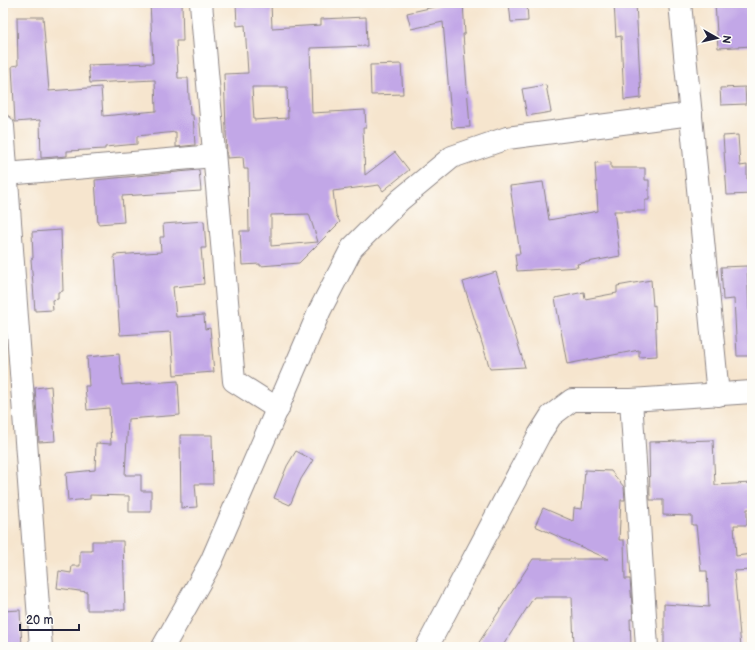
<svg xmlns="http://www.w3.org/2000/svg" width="755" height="650" viewBox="0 0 755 650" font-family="'Balsamiq Sans',sans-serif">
  <rect width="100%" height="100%" fill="#fdfcf7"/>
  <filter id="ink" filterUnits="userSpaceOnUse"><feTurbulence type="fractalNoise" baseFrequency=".025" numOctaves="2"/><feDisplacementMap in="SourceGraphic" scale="8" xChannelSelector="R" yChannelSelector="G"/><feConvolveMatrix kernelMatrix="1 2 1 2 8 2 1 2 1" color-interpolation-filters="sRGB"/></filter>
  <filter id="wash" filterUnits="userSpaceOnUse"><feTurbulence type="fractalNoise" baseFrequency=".012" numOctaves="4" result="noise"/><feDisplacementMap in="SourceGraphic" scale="16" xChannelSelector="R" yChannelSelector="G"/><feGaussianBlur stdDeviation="0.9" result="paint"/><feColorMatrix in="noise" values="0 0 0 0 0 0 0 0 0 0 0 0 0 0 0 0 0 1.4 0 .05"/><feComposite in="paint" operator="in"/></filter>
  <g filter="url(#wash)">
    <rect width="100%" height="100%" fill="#f6e5ce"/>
    <g id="blocks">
      <!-- building -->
      <g fill="#c2a7e7" fill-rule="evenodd">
        <path d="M 150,3 L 182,3 L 183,41 L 176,41 L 178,78 L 188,78 L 190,115 L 193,115 L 195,145 L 176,147 L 176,132 L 137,136 L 137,144 L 105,147 L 105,149 L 67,151 L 67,156 L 41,158 L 40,120 L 15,122 L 12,66 L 18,65 L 17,17 L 43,17 L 49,91 L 101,87 L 103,116 L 156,111 L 155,80 L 90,83 L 88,65 L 153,63 Z"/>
        <path d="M 236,3 L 271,3 L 272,28 L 321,25 L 321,19 L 366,17 L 367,46 L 310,48 L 312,113 L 365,110 L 366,128 L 363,128 L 365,175 L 395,152 L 409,170 L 383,191 L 379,185 L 333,191 L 336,215 L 340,222 L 299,263 L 260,266 L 260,264 L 242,265 L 240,231 L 249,231 L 248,169 L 244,169 L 243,157 L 227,158 L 224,74 L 248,73 L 245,25 L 237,26 ZM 252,87 L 287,87 L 288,118 L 254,120 ZM 309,214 L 318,242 L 271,246 L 271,215 Z"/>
        <path d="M 443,3 L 463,3 L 465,34 L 463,34 L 470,127 L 452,128 L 443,22 L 411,29 L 407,13 L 443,5 Z"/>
        <path d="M 509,3 L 527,3 L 528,21 L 511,22 Z"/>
        <path d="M 614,3 L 636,3 L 641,98 L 624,100 L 621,36 L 616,37 Z"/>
        <path d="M 715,3 L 752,3 L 752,46 L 718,48 Z"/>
        <path d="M 401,64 L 403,94 L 371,95 L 370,65 Z"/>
        <path d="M 546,85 L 551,112 L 527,116 L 522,89 Z"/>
        <path d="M 745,87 L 746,104 L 721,105 L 720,88 Z"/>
        <path d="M 738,135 L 740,166 L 747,165 L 747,179 L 751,179 L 752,194 L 727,195 L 723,136 Z"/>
        <path d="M 611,162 L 611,168 L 645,168 L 645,180 L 649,180 L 649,200 L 645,200 L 645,211 L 614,211 L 620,256 L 577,264 L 578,267 L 517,271 L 515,254 L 520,254 L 510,186 L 543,182 L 549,220 L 598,211 L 595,163 Z"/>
        <path d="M 199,170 L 201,191 L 122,196 L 124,222 L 98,224 L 95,180 Z"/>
        <path d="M 204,221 L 206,248 L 201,248 L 204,284 L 173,287 L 176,317 L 204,315 L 205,329 L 210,328 L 214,372 L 174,375 L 171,332 L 120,335 L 114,255 L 161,252 L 160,237 L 164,237 L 163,224 Z"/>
        <path d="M 61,230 L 63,291 L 58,292 L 58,299 L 52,300 L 53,310 L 35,311 L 31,259 L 33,258 L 32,232 Z"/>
        <path d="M 747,266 L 749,310 L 752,310 L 752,356 L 737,356 L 734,299 L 723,300 L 721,267 Z"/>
        <path d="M 496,272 L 525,367 L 490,369 L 463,282 Z"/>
        <path d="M 651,280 L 653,306 L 655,305 L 657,356 L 639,357 L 639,350 L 567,364 L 555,298 L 584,292 L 585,299 L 617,293 L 617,286 Z"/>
        <path d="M 119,354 L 122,385 L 178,381 L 180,415 L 128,419 L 125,475 L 141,475 L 141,491 L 151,491 L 151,512 L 129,512 L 129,496 L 90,495 L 90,499 L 68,501 L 66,473 L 95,470 L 96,443 L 111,444 L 109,408 L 87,410 L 85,386 L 89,386 L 87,357 Z"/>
        <path d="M 51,386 L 55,441 L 39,442 L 35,388 Z"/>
        <path d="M 180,435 L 212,435 L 213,484 L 195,484 L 197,507 L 181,508 Z"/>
        <path d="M 713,440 L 715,485 L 752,483 L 752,509 L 747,509 L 747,525 L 734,525 L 736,556 L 752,554 L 752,570 L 734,571 L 741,647 L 664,647 L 664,604 L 709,607 L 707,571 L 701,571 L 696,525 L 692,525 L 692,516 L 663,515 L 663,500 L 650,500 L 649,442 Z"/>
        <path d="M 296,451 L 313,460 L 301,479 L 290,505 L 274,498 L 287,466 Z"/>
        <path d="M 585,470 L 611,471 L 624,487 L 625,500 L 621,500 L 619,540 L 624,540 L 625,579 L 630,579 L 633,619 L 630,619 L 631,647 L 574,645 L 572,597 L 534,597 L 502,647 L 476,647 L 533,559 L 608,559 L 535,526 L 543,508 L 573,521 L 574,508 L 582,509 Z"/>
        <path d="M 92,541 L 123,541 L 125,610 L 87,610 L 87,592 L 57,588 L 59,571 L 71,573 L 72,566 L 80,566 L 80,551 L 92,551 Z"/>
        <path d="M 20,610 L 22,647 L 4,647 L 3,611 Z"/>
      </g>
    </g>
  </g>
  <g filter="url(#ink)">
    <use href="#blocks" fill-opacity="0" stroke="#8c8484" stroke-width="1"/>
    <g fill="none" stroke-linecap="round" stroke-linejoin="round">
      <defs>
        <g id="minor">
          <path d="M 201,3 L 234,381 L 278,409"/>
          <path d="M 680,3 L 718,395"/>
          <path d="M 3,126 L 41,647"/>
          <path d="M 6,174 L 214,156"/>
          <path d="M 631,400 L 647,647"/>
          <path d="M 163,647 L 211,562 L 320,310 L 352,248 L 400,200 L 452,157 L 507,138 L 691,114"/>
          <path d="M 427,647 L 539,435 L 551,416 L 572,400 L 631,400 L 752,392"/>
        </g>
      </defs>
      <!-- minor casing -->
      <use href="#minor" stroke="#8c8484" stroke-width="24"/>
      <!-- minor -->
      <use href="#minor" stroke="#fff" stroke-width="22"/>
    </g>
  </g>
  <!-- margin -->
  <rect width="755" height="650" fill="none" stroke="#fdfcf7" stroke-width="16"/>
  <!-- north arrow -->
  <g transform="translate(717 38) rotate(98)" stroke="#fdfcf7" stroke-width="3" paint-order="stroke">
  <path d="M0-3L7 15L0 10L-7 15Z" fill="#22223b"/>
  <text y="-6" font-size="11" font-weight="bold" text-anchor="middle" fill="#22223b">N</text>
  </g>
  <!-- scale -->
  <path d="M20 624v6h59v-6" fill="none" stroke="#22223b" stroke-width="2"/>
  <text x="26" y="624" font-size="12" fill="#22223b" stroke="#fdfcf7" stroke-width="3" paint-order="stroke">20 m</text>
</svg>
